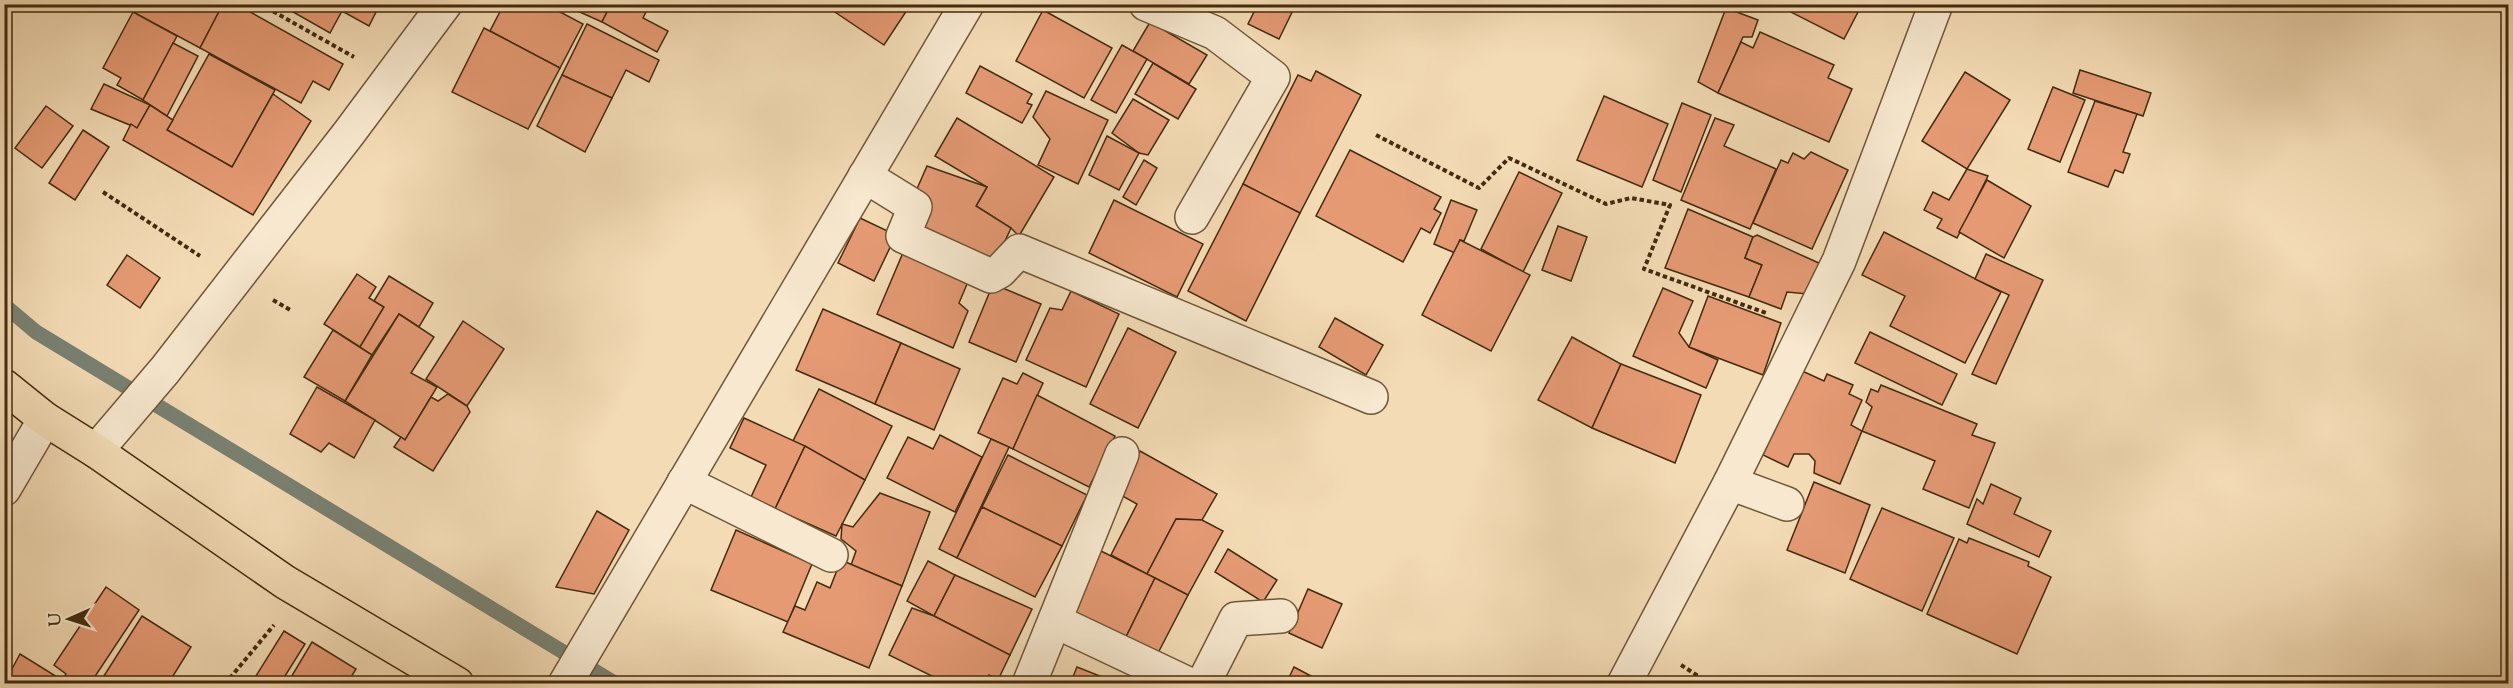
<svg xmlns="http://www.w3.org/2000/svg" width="2513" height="688" viewBox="0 0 2513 688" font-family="'Sorts Mill Goudy',serif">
  <rect width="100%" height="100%" fill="#f3dbb5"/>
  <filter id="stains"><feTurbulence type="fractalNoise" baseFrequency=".00333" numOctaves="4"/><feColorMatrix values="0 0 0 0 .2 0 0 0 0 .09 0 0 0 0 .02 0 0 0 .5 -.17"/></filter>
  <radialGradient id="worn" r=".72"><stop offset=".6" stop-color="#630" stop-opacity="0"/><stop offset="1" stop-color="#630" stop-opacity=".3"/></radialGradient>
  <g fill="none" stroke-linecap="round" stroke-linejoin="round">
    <!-- stream -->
    <path stroke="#798172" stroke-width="15" d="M 4,305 L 36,332 L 616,684"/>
  </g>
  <!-- building -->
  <g fill="#e59a74" stroke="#442b0f" stroke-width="1.5">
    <path d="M 137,4 L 220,4 L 222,6 L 200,48 L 133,12 Z"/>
    <path d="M 223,4 L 236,4 L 343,64 L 329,90 L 313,81 L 301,103 L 200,48 Z"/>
    <path d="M 279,4 L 380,4 L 369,26 L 342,11 L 330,33 Z"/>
    <path d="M 504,4 L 545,4 L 583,24 L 560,68 L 490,31 Z"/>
    <path d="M 562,4 L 611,4 L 602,22 Z"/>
    <path d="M 611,4 L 650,4 L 643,18 L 668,31 L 657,52 L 602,22 Z"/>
    <path d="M 823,4 L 911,4 L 884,45 Z"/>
    <path d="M 1258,4 L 1296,4 L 1279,39 L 1248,24 Z"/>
    <path d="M 1775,4 L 1843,4 L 1858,12 L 1844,39 Z"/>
    <path d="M 1726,8 L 1758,20 L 1752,37 L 1743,37 L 1718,93 L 1698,82 Z"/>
    <path d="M 1043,10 L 1112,48 L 1084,98 L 1016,61 Z"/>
    <path d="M 133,12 L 177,36 L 143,100 L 117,85 L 121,78 L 103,68 Z"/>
    <path d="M 1150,22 L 1207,55 L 1189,84 L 1133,51 Z"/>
    <path d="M 587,24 L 659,60 L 649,82 L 626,70 L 612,98 L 562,75 Z"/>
    <path d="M 484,28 L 560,68 L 528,129 L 452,92 Z"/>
    <path d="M 1760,32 L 1834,65 L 1828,78 L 1852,89 L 1829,142 L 1718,93 L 1741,42 L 1753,48 Z"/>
    <path d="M 173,43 L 198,56 L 167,116 L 143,100 Z"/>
    <path d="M 1122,45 L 1147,59 L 1116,113 L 1091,100 Z"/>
    <path d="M 209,54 L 275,90 L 232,167 L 167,130 Z"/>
    <path d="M 1153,63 L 1196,89 L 1178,119 L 1135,94 Z"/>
    <path d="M 980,66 L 1032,94 L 1027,103 L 1032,105 L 1022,123 L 966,93 Z"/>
    <path d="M 2080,70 L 2151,93 L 2143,116 L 2073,93 Z"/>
    <path d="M 1316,71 L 1361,95 L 1300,213 L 1243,184 L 1298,75 L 1311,81 Z"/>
    <path d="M 1965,72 L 2010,100 L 1967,169 L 1922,141 Z"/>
    <path d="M 562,75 L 612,98 L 585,152 L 537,126 Z"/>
    <path d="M 104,84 L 150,105 L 137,128 L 91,109 Z"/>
    <path d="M 2053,87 L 2085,100 L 2060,162 L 2028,149 Z"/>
    <path d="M 1046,91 L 1108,120 L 1078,184 L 1038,165 L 1050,139 L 1033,117 Z"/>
    <path d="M 273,94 L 311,121 L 253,215 L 123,140 L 131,124 L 137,128 L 150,105 L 173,120 L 167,130 L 232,167 Z"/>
    <path d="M 1604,96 L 1668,124 L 1642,187 L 1577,160 Z"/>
    <path d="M 1133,99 L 1169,120 L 1148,155 L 1139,153 L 1112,133 Z"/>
    <path d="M 2095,101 L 2137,114 L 2123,152 L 2130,154 L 2123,173 L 2115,170 L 2108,187 L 2068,172 Z"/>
    <path d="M 1682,103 L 1711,115 L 1681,192 L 1653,180 Z"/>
    <path d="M 46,106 L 73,126 L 42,168 L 15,148 Z"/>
    <path d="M 957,118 L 1054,177 L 1019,236 L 1011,228 L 976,206 L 987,187 L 935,156 Z"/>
    <path d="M 1715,118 L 1734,125 L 1724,146 L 1776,169 L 1750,229 L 1681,200 Z"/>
    <path d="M 83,130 L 109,147 L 75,200 L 49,183 Z"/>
    <path d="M 1107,136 L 1139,153 L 1119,190 L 1089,175 Z"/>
    <path d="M 1350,150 L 1441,197 L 1434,209 L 1441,213 L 1430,233 L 1421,228 L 1403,262 L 1316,216 Z"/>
    <path d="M 1811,152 L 1848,170 L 1812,249 L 1753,223 L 1781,160 L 1788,163 L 1793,153 L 1804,159 Z"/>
    <path d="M 1144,160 L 1157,168 L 1136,205 L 1123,197 Z"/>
    <path d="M 927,166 L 987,187 L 976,206 L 1011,228 L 993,267 L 910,230 L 926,195 L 916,191 Z"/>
    <path d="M 1967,169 L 1988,176 L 1957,238 L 1937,228 L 1942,219 L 1924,210 L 1933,192 L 1949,200 Z"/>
    <path d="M 1519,172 L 1562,193 L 1523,272 L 1481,249 Z"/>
    <path d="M 1987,180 L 2031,206 L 2004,258 L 1959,232 Z"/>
    <path d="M 1243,184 L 1300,213 L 1246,321 L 1188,291 Z"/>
    <path d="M 1114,200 L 1203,244 L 1177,297 L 1089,253 Z"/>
    <path d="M 1451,200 L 1477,210 L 1464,241 L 1460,240 L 1455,253 L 1434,244 Z"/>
    <path d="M 1688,209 L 1753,237 L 1745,258 L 1762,265 L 1749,297 L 1665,268 Z"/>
    <path d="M 860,218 L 896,235 L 874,281 L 838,263 Z"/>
    <path d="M 1558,226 L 1587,237 L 1571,281 L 1542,270 Z"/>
    <path d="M 1884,232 L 2001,292 L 1965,363 L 1890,326 L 1905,296 L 1862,275 Z"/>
    <path d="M 1757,235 L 1821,264 L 1808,294 L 1787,292 L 1781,309 L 1749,297 L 1762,265 L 1745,258 L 1753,237 Z"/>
    <path d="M 1460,240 L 1530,275 L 1491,351 L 1422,315 Z"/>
    <path d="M 905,248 L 970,277 L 959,303 L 968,311 L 953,348 L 877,314 Z"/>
    <path d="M 1986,254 L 2043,280 L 1996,384 L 1972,374 L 2009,295 L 1975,279 Z"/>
    <path d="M 127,255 L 160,278 L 140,308 L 107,285 Z"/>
    <path d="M 357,274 L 376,287 L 369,298 L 384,307 L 360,347 L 324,324 Z"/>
    <path d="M 389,276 L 433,303 L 419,327 L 399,314 L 372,355 L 360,347 L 384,307 L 374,301 Z"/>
    <path d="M 993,284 L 1041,304 L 1016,362 L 969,342 Z"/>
    <path d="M 1663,288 L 1693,301 L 1679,333 L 1689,347 L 1718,360 L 1706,388 L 1633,356 Z"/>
    <path d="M 1071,291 L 1119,314 L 1086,387 L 1026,360 L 1050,308 L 1062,310 Z"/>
    <path d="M 1708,296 L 1781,323 L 1763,375 L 1689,347 Z"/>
    <path d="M 823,309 L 901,343 L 875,404 L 796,370 Z"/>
    <path d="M 399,314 L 434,337 L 411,373 L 437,387 L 405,440 L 345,401 Z"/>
    <path d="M 1335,318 L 1383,345 L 1366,375 L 1319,347 Z"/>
    <path d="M 463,321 L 504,349 L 467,406 L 426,379 Z"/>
    <path d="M 1128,328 L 1176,352 L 1138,428 L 1090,404 Z"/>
    <path d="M 333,330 L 372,355 L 345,401 L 304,377 Z"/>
    <path d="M 1870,332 L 1957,374 L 1942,405 L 1855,363 Z"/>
    <path d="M 1572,337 L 1621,364 L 1592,428 L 1538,400 Z"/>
    <path d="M 901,343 L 960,369 L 934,430 L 875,404 Z"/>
    <path d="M 1621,364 L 1701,395 L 1675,463 L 1592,428 Z"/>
    <path d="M 1800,370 L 1824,381 L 1827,374 L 1853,385 L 1849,394 L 1862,400 L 1851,425 L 1862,431 L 1840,484 L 1814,473 L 1815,461 L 1809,454 L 1794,454 L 1788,467 L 1763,455 Z"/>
    <path d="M 1023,373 L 1043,383 L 1013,449 L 978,433 L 1003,378 L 1017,384 Z"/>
    <path d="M 1881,385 L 1977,424 L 1972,435 L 1995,443 L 1969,508 L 1923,489 L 1935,461 L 1862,431 L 1872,407 L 1866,402 L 1871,389 L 1878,392 Z"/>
    <path d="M 317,387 L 375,420 L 354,458 L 329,443 L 321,452 L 290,434 Z"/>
    <path d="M 819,389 L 892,426 L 865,480 L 793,441 Z"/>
    <path d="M 448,394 L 467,406 L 470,412 L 433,471 L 394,447 L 401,437 L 405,440 L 431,397 L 438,401 Z"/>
    <path d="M 1037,395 L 1115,436 L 1089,487 L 1013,449 Z"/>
    <path d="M 744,418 L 805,446 L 775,509 L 751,497 L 766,465 L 730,448 Z"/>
    <path d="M 940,435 L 982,457 L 955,512 L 887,478 L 908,437 L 933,449 Z"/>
    <path d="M 991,439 L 1009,447 L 957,558 L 939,549 Z"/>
    <path d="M 805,446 L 865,480 L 836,536 L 775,509 Z"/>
    <path d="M 1140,451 L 1217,494 L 1202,520 L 1176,519 L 1147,574 L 1111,555 L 1137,504 L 1117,493 Z"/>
    <path d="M 1008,455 L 1087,495 L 1062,546 L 982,507 Z"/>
    <path d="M 1814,482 L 1870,505 L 1845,573 L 1787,550 Z"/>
    <path d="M 1991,484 L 2021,498 L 2014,514 L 2051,531 L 2039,557 L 1967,524 L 1977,499 L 1983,504 Z"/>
    <path d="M 880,493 L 930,512 L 902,586 L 851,565 L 856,551 L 841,539 L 842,524 L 853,527 Z"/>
    <path d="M 982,507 L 1062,546 L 1035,597 L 957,558 Z"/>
    <path d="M 1882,508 L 1954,538 L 1922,611 L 1850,579 Z"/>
    <path d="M 597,511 L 629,530 L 594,594 L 556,587 Z"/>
    <path d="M 1176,519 L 1202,520 L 1223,531 L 1188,595 L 1147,574 Z"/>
    <path d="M 736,530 L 812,564 L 788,622 L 711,590 Z"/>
    <path d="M 1969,538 L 2029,562 L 2028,566 L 2051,577 L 2017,654 L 1927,614 L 1959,539 L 1967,543 Z"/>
    <path d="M 1097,549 L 1155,578 L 1126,637 L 1067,609 Z"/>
    <path d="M 1228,549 L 1277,580 L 1263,602 L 1215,572 Z"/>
    <path d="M 841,560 L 902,586 L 869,668 L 783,632 L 795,606 L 805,610 L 817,582 L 830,588 Z"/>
    <path d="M 928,561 L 955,575 L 934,616 L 907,601 Z"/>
    <path d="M 955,575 L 1032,609 L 1010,655 L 934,616 Z"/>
    <path d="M 1155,578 L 1188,595 L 1158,653 L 1126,637 Z"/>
    <path d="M 106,587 L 139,610 L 90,684 L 60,684 L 66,674 L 54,665 Z"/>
    <path d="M 1308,589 L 1342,604 L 1322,648 L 1289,633 Z"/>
    <path d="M 912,608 L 934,616 L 1010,655 L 998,680 L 989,675 L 985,684 L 948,684 L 889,655 Z"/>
    <path d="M 142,616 L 191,647 L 168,684 L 110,684 L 102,679 Z"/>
    <path d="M 284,631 L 305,644 L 280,684 L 251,684 Z"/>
    <path d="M 312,642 L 356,669 L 347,684 L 287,684 Z"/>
    <path d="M 20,654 L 62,680 L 60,684 L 4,684 Z"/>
    <path d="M 1077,667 L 1120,684 L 1070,684 Z"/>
    <path d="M 1294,667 L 1326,684 L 1286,684 Z"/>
  </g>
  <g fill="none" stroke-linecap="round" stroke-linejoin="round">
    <defs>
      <g id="minor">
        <path d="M 1146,4 L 1215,33 L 1273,77 L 1192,217"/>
        <path d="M 865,176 L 915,207 L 903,236 L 991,276 L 1000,271 L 1019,251 L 1371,397"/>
        <path d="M 96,451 L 165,370 L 349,133 L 445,4"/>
        <path d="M 684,482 L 831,555"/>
        <path d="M 1730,483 L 1787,504"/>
        <path d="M 4,489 L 45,419"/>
        <path d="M 1055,621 L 1188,684"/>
        <path d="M 565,684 L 967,4"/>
        <path d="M 1029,684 L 1122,454"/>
        <path d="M 1203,684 L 1236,619 L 1281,616"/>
        <path d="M 1624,684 L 1730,483 L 1839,261 L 1936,4"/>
      </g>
      <path id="major" d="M 4,386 L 45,419 L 96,451 L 285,582 L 457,684"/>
    </defs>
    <!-- minor casing -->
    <use href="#minor" stroke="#705738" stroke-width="36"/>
    <!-- major casing -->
    <use href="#major" stroke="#442b0f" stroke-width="36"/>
    <!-- path -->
    <g stroke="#442b0f" stroke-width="4" stroke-dasharray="4.5 3" stroke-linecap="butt">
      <path d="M 260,4 L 354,57"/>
      <path d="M 1376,135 L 1479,188 L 1509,158 L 1606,204 L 1631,198 L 1670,205 L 1644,269 L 1766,313"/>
      <path d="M 103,192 L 200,256"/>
      <path d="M 273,300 L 292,311"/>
      <path d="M 1681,665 L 1709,683"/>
      <path d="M 225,684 L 274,625"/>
    </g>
    <!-- minor -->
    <use href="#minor" stroke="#f7e8cf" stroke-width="33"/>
    <!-- major -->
    <use href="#major" stroke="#f3dbb5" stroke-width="33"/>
  </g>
  <!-- margin -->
  <rect width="2513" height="688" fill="none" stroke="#f3dbb5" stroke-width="24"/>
  <rect x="6" y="6" width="2501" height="676" fill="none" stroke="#442b0f" stroke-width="3"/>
  <rect x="12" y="12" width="2489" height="664" fill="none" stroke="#442b0f" stroke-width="1.5"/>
  <!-- north arrow -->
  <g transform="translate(69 619) rotate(267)" stroke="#f7e8cf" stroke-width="4.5" paint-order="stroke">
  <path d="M0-4.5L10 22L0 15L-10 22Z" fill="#442b0f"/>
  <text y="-9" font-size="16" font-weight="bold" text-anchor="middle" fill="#442b0f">U</text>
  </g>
  <rect width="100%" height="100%" filter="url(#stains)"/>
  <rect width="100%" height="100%" fill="url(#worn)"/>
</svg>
